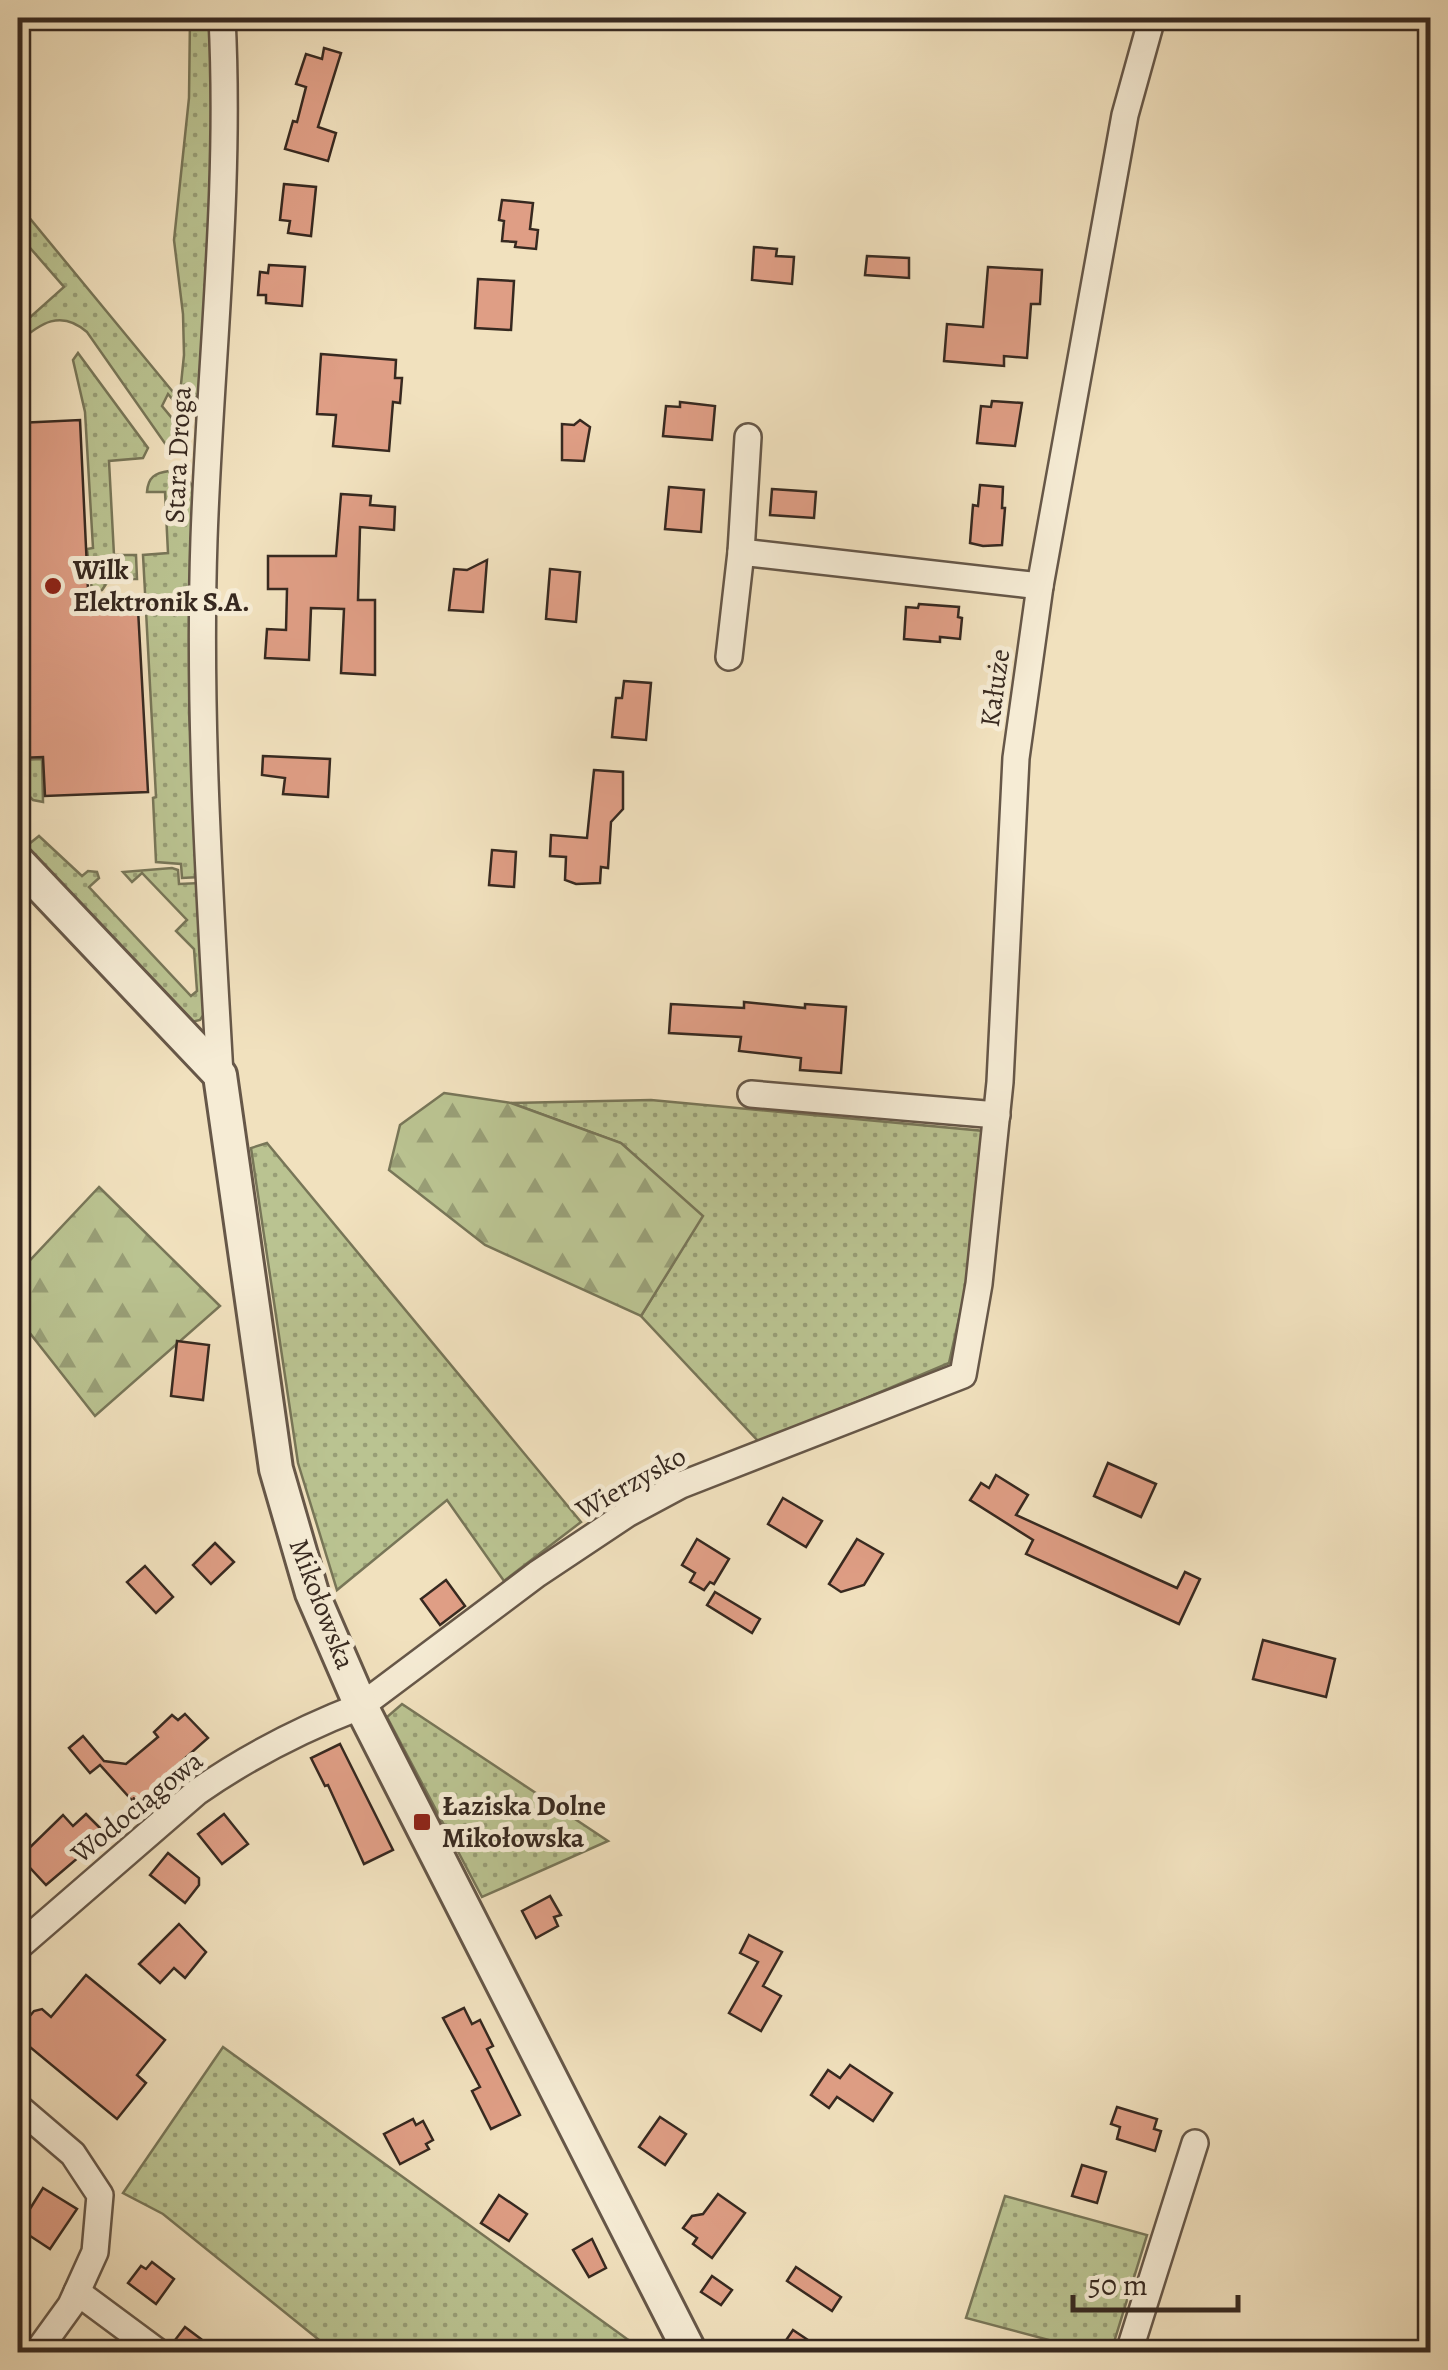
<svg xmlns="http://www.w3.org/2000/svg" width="1448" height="2370" viewBox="0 0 1448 2370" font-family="Alegreya,serif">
  <defs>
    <pattern id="grass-dots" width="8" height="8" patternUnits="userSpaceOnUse" patternTransform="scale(2.5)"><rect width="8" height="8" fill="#bac391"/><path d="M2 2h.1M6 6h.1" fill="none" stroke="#989e76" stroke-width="1.8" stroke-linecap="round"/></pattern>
    <pattern id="forest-firs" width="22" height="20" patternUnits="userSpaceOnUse" patternTransform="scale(2.5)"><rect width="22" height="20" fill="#bac391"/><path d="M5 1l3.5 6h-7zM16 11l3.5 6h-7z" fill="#989e76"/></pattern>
  </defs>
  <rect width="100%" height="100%" fill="#f1e1be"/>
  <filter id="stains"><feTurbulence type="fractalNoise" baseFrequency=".002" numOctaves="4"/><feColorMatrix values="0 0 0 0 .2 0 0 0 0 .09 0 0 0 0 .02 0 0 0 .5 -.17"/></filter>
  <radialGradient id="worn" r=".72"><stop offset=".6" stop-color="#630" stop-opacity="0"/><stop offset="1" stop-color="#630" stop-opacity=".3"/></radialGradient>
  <!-- grass -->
  <g fill="url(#grass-dots)" stroke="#787658" stroke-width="2.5">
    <path d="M 190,18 L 213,18 L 216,145 L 199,394 L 186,409 L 178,406 L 168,394 L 162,406 L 185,434 L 185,446 L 171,452 L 87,332 C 61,309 40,323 18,343 L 18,328 L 64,287 L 18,234 L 18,204 L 173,392 L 180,394 L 184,355 L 183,314 L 174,240 L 189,98 Z"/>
    <path d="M 78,353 L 148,448 L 143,458 L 109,461 L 114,555 L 136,555 L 137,579 L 126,579 L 126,572 L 115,571 L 102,590 L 92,591 L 87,549 L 93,548 L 85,412 L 73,360 Z"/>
    <path d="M 169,471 L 185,475 L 193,487 L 189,713 L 200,877 L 182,878 L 181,864 L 156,862 L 153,798 L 156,797 L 143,555 L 168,553 L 165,492 L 147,492 C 148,477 155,473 169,471 Z"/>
    <path d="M 42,759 L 43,802 L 33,800 L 18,785 L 18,760 Z"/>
    <path d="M 39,836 L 82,876 L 88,871 L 97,872 L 99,878 L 89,887 L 191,996 L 197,991 L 194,949 L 176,931 L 187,920 L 142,873 L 132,882 L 123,872 L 172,868 L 178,870 L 179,884 L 200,883 L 206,1011 L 200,1020 L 187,1023 L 27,854 L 29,844 Z"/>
    <path d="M 651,1100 L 984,1131 L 968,1278 L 949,1363 L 760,1443 L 641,1316 L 702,1216 L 621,1143 L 511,1103 Z"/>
    <path d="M 267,1143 L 581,1522 L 504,1581 L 447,1500 L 337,1590 L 298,1463 L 251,1148 Z"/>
    <path d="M 402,1704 L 608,1841 L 482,1897 L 387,1717 Z"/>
    <path d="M 223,2047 L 627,2339 L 652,2352 L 334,2352 L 163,2214 L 123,2193 Z"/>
    <path d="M 1005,2196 L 1147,2235 L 1111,2352 L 1094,2352 L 966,2318 Z"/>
  </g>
  <!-- forest -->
  <g fill="url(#forest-firs)" stroke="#787658" stroke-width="2.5">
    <path d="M 444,1093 L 511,1103 L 621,1143 L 703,1216 L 641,1316 L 485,1245 L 389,1170 L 400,1125 Z"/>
    <path d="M 99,1187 L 220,1306 L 95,1416 L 18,1318 L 18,1273 Z"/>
  </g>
  <!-- building -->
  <g fill="#df9e85" stroke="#372920" stroke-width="2.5">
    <path d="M 324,48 L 341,53 L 318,127 L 336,133 L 328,161 L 285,149 L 293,121 L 297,122 L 306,87 L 296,84 L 306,54 L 322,59 Z"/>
    <path d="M 284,184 L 316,187 L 311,236 L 288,233 L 290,221 L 280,220 Z"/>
    <path d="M 502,200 L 533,203 L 530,229 L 538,230 L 536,249 L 515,247 L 516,242 L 502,241 L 504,221 L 499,220 Z"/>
    <path d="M 754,247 L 777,249 L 776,256 L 794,257 L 792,284 L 752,280 Z"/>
    <path d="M 867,256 L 909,258 L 909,278 L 865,275 Z"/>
    <path d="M 269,265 L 305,267 L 302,306 L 266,303 L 266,295 L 258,295 L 260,272 L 268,273 Z"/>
    <path d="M 988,267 L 1042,270 L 1040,304 L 1031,304 L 1027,358 L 1004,356 L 1004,366 L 944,361 L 947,324 L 983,327 Z"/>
    <path d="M 478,279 L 514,281 L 511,330 L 475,328 Z"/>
    <path d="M 321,354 L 396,360 L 395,378 L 402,378 L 400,403 L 393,402 L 389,451 L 333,446 L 336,415 L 317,414 Z"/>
    <path d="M 992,401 L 1022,403 L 1015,446 L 977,443 L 981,406 L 991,407 Z"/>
    <path d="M 680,402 L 715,406 L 712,440 L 663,436 L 666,406 L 680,407 Z"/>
    <path d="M 80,420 L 89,611 L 138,609 L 148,792 L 45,796 L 43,757 L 18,758 L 18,423 Z"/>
    <path d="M 580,420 L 590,427 L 584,461 L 562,460 L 562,424 L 574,425 Z"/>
    <path d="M 980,485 L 1003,487 L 1002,508 L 1005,508 L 1002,545 L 983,546 L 970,543 L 973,505 L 978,506 Z"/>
    <path d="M 669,487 L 704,490 L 701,532 L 665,529 Z"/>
    <path d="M 772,489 L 816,492 L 814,518 L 770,515 Z"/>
    <path d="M 341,494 L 371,496 L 370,505 L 395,507 L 394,530 L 360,527 L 358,600 L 375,600 L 375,675 L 341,673 L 344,609 L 311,608 L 309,660 L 265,658 L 267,629 L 286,630 L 287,589 L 268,589 L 268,556 L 336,556 Z"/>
    <path d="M 487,560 L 483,612 L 449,610 L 454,569 L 467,570 Z"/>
    <path d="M 550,569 L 580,572 L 576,622 L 546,619 Z"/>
    <path d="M 919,604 L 959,607 L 958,617 L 962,618 L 960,639 L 940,637 L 940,642 L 904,639 L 906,607 L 918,608 Z"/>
    <path d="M 624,681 L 651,683 L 646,740 L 612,737 L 616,698 L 622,698 Z"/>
    <path d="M 263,756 L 330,759 L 328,797 L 283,794 L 285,778 L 262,775 Z"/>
    <path d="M 594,770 L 623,772 L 623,809 L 611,822 L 608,868 L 601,867 L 600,883 L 576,884 L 565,880 L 566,857 L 550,856 L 551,835 L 587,838 Z"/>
    <path d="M 492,850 L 516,852 L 514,887 L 489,885 Z"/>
    <path d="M 744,1002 L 805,1008 L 805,1004 L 846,1007 L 841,1073 L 800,1070 L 801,1058 L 739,1051 L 741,1037 L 669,1033 L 671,1004 L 744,1008 Z"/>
    <path d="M 177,1341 L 209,1345 L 203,1400 L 171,1396 Z"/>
    <path d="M 1108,1463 L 1156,1484 L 1141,1517 L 1094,1496 Z"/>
    <path d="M 996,1475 L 1028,1495 L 1016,1515 L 1177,1588 L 1185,1572 L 1200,1579 L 1179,1624 L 1026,1554 L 1033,1540 L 970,1500 L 981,1483 L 989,1488 Z"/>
    <path d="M 783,1498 L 822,1521 L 806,1547 L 768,1524 Z"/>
    <path d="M 697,1539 L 729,1559 L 714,1584 L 710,1582 L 704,1590 L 690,1582 L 695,1573 L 682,1565 Z"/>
    <path d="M 857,1539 L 883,1554 L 864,1585 L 841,1592 L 829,1584 Z"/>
    <path d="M 215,1543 L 234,1562 L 211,1584 L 193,1565 Z"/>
    <path d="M 145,1566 L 173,1597 L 156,1613 L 127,1582 Z"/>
    <path d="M 446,1580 L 465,1606 L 440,1625 L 421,1599 Z"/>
    <path d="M 715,1592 L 760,1619 L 752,1633 L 707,1605 Z"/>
    <path d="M 1263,1640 L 1335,1659 L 1326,1697 L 1253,1679 Z"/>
    <path d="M 185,1714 L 208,1738 L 158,1782 L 161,1786 L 138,1807 L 100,1765 L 90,1773 L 69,1748 L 83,1736 L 104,1761 L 126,1764 L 158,1737 L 154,1732 L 172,1715 L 178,1720 Z"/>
    <path d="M 340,1744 L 393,1850 L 364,1864 L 328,1785 L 325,1786 L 311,1758 Z"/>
    <path d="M 86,1814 L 106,1834 L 46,1885 L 20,1857 L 63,1815 L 73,1826 Z"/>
    <path d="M 224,1814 L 248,1844 L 222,1864 L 198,1834 Z"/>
    <path d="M 168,1853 L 199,1878 L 199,1885 L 185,1903 L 150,1875 Z"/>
    <path d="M 550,1896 L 561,1915 L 554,1917 L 558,1926 L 536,1938 L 522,1911 Z"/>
    <path d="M 179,1924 L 206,1952 L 185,1978 L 174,1968 L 160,1983 L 139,1964 Z"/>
    <path d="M 749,1935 L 782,1952 L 763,1986 L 781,1996 L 761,2031 L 729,2013 L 758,1962 L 740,1953 Z"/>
    <path d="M 86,1975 L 165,2040 L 137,2075 L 146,2083 L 117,2119 L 19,2038 L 19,2029 L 34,2011 L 42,2009 L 51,2017 Z"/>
    <path d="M 464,2008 L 472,2024 L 480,2020 L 493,2046 L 487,2049 L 520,2115 L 491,2129 L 472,2091 L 480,2087 L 443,2018 Z"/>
    <path d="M 850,2065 L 892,2093 L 873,2121 L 837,2097 L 829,2108 L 811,2095 L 828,2070 L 840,2078 Z"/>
    <path d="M 1117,2107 L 1157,2119 L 1154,2129 L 1161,2131 L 1155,2151 L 1117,2139 L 1120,2127 L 1111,2124 Z"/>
    <path d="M 660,2117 L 686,2134 L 665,2165 L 639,2147 Z"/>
    <path d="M 413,2119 L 416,2125 L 423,2121 L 433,2140 L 426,2144 L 429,2149 L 400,2164 L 384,2134 Z"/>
    <path d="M 1082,2165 L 1106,2172 L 1097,2203 L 1072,2196 Z"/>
    <path d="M 43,2188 L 77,2209 L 50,2249 L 18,2228 Z"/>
    <path d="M 718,2194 L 745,2213 L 712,2258 L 693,2244 L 697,2238 L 683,2228 L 692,2216 L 703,2214 Z"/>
    <path d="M 499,2195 L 527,2214 L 509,2241 L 481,2223 Z"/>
    <path d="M 592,2239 L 606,2268 L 589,2277 L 573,2250 Z"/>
    <path d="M 152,2262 L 174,2279 L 156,2304 L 128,2283 L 141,2266 L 146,2269 Z"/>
    <path d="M 796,2267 L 841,2297 L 832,2311 L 787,2281 Z"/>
    <path d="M 712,2276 L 732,2290 L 721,2305 L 701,2292 Z"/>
    <path d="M 185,2327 L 201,2339 L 192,2352 L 181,2352 L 172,2344 Z"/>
    <path d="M 793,2330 L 826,2352 L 778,2352 Z"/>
  </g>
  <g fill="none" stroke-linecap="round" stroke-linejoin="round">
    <defs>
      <g id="minor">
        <path d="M 741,552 L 748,437"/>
        <path d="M 729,657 L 741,552 L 1040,586"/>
        <path d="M 220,1075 C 210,896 198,718 204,539 C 210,364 231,192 222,18"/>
        <path d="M 751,1094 L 997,1115"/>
        <path d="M 18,1947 L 197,1792 C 247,1757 304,1728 361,1706 L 537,1574 L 627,1514 L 681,1485 L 963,1375 L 979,1284 L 1000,1082 L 1016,758 L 1040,586 L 1125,115 L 1152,18"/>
        <path d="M 18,2107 L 73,2154 L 100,2195 L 95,2252 L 71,2305 L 37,2352"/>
        <path d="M 77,2292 L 158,2352"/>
        <path d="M 1129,2352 L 1195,2143"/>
      </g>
      <path id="tertiary" d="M 18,862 L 220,1075 L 276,1469 L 312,1593 L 361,1706 L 690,2352"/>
    </defs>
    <!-- minor casing -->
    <use href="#minor" stroke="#665748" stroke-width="30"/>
    <!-- tertiary casing -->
    <use href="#tertiary" stroke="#665748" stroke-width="38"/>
    <!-- minor -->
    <use href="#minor" stroke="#f6ecd5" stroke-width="25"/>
    <!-- tertiary -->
    <use href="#tertiary" stroke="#f6ecd5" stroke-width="32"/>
  </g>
  <!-- markers -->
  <g fill="#8f2418" stroke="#f6ecd5" stroke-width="4">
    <circle cx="53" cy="586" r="10"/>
    <rect x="412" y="1812" width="20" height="20" rx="5"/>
  </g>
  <g text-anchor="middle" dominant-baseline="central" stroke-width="10" stroke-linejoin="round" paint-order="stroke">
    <!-- street labels -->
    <g font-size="28" fill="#372920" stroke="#f6ecd5">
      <text transform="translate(178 455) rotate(-87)">Stara Droga</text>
      <text transform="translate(995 688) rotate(-82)">Kałuże</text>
      <text transform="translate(631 1483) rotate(-29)">Wierzysko</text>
      <text transform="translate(322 1604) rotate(69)">Mikołowska</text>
      <text transform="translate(137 1807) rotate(-39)">Wodociągowa</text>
    </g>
    <!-- poi labels -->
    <g font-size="28" font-weight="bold" fill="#372920" stroke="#f6ecd5" text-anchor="start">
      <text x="73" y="570">Wilk<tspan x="73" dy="32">Elektronik S.A.</tspan></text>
      <text x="442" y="1806">Łaziska Dolne<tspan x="442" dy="32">Mikołowska</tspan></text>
    </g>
  </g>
  <!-- margin -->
  <rect width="1448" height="2370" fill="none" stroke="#f1e1be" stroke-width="60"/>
  <rect x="20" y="20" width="1408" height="2330" fill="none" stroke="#372920" stroke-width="5"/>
  <rect x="30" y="30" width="1388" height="2310" fill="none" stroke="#372920" stroke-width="2.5"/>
  <!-- scale -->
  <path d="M1073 2295v15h165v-15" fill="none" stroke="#372920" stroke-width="5"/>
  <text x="1088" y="2295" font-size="30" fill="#372920" stroke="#f6ecd5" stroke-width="8" paint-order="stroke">50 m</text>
  <rect width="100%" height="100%" filter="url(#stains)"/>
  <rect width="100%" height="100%" fill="url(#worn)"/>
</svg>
